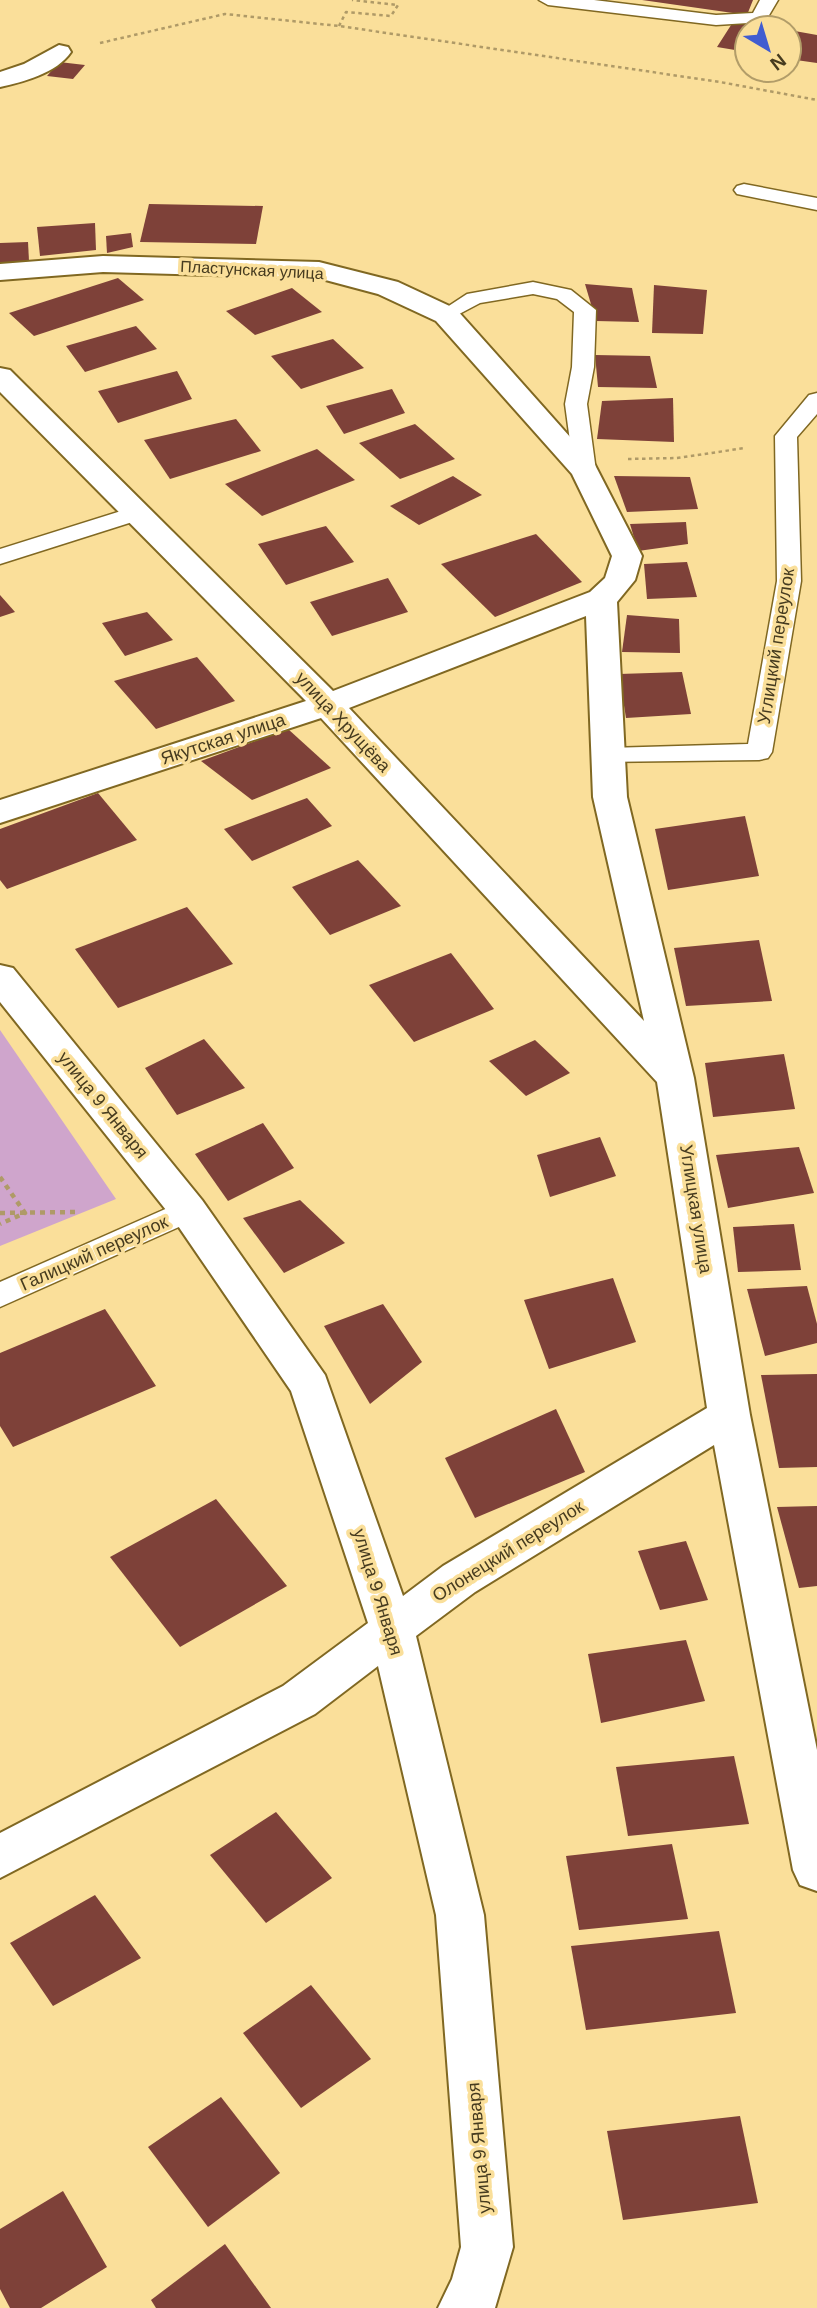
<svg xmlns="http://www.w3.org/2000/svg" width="817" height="2308" viewBox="0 0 817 2308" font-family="Arial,sans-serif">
  <rect width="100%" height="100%" fill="#fadf9a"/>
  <!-- green -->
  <path fill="#cfa5cc" d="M 0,1030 L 116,1199 L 0,1246 Z"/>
  <!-- building -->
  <g fill="#7e4139">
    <path d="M 642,0 L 753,0 L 747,15 Z"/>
    <path d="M 733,22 L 764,26 L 747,28 L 747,52 L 717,47 Z"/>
    <path d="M 789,30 L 817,35 L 817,63 L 789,59 Z"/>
    <path d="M 59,62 L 85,65 L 73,79 L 47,76 Z"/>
    <path d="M 149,204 L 263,206 L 256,244 L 140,242 Z"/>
    <path d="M 95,223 L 96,250 L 40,256 L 37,227 Z"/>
    <path d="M 131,233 L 133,247 L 107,253 L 106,236 Z"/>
    <path d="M 28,242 L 29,261 L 0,263 L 0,243 Z"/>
    <path d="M 118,278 L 144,300 L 34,336 L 9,313 Z"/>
    <path d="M 585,284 L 632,288 L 639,322 L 596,321 Z"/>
    <path d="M 654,285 L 707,290 L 703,334 L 652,333 Z"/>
    <path d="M 292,288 L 322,312 L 255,335 L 226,311 Z"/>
    <path d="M 136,326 L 157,349 L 85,372 L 66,346 Z"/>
    <path d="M 333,339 L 364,368 L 301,389 L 271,356 Z"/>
    <path d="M 595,355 L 650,356 L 657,388 L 598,387 Z"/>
    <path d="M 177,371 L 192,399 L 118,423 L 98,391 Z"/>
    <path d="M 392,389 L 405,413 L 344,434 L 326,406 Z"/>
    <path d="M 673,398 L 674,442 L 597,439 L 602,401 Z"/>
    <path d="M 236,419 L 261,451 L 170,479 L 144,440 Z"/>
    <path d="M 415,424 L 455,459 L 400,479 L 359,443 Z"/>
    <path d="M 317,449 L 355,480 L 262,516 L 225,484 Z"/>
    <path d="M 453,476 L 482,495 L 419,525 L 390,506 Z"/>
    <path d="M 614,476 L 690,477 L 698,509 L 627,512 Z"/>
    <path d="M 686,522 L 688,544 L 638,551 L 630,524 Z"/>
    <path d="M 326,526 L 354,562 L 286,585 L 258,544 Z"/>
    <path d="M 536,534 L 582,582 L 495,617 L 441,564 Z"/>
    <path d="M 687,562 L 697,597 L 647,599 L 644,564 Z"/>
    <path d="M 388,578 L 408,612 L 332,636 L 310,602 Z"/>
    <path d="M 0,595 L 15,612 L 0,617 Z"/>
    <path d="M 147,612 L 173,640 L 125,656 L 102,623 Z"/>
    <path d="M 627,615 L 679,619 L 680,653 L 622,652 Z"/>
    <path d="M 197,657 L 235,701 L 156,729 L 114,681 Z"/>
    <path d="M 682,672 L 691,714 L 626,718 L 619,674 Z"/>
    <path d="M 288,729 L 331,768 L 252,800 L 201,761 Z"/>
    <path d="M 98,793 L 137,840 L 7,889 L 0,880 L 0,829 Z"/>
    <path d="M 307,798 L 332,826 L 252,861 L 224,829 Z"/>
    <path d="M 745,816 L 759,876 L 668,890 L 655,829 Z"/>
    <path d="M 358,860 L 401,906 L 330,935 L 292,887 Z"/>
    <path d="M 187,907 L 233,964 L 118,1008 L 75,949 Z"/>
    <path d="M 759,940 L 772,1001 L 686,1006 L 674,948 Z"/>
    <path d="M 451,953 L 494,1009 L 414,1042 L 369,985 Z"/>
    <path d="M 204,1039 L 245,1088 L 177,1115 L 145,1068 Z"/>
    <path d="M 535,1040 L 570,1073 L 526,1096 L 489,1061 Z"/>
    <path d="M 784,1054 L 795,1109 L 713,1117 L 705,1063 Z"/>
    <path d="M 263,1123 L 294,1168 L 228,1201 L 195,1154 Z"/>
    <path d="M 600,1137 L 616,1176 L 550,1197 L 537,1155 Z"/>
    <path d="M 799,1147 L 814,1193 L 728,1208 L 716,1155 Z"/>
    <path d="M 300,1200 L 345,1243 L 284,1273 L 243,1218 Z"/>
    <path d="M 794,1224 L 801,1270 L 738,1272 L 733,1227 Z"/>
    <path d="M 613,1278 L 636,1342 L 549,1369 L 524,1300 Z"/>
    <path d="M 807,1286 L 817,1324 L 817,1343 L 765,1356 L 747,1289 Z"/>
    <path d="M 383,1304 L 422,1362 L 370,1404 L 324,1326 Z"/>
    <path d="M 105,1309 L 156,1386 L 13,1447 L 0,1426 L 0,1353 Z"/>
    <path d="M 817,1374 L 817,1467 L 779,1468 L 761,1375 Z"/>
    <path d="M 556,1409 L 585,1472 L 475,1518 L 445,1458 Z"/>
    <path d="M 216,1499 L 287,1586 L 180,1647 L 110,1557 Z"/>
    <path d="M 817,1506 L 817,1586 L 799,1588 L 777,1507 Z"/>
    <path d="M 686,1541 L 708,1600 L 660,1610 L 638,1551 Z"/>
    <path d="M 686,1640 L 705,1701 L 601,1723 L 588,1654 Z"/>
    <path d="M 734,1756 L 749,1824 L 628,1836 L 616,1767 Z"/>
    <path d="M 276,1812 L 332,1878 L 266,1923 L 210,1855 Z"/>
    <path d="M 672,1844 L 688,1919 L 579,1930 L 566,1856 Z"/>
    <path d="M 95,1895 L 141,1958 L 53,2006 L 10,1943 Z"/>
    <path d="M 719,1931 L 736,2013 L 586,2030 L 571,1946 Z"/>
    <path d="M 311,1985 L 371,2059 L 301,2108 L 243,2033 Z"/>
    <path d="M 221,2097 L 280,2173 L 208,2227 L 148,2147 Z"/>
    <path d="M 740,2116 L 758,2203 L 623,2220 L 607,2131 Z"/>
    <path d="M 63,2191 L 107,2267 L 41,2308 L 10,2308 L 0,2289 L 0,2229 Z"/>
    <path d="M 225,2244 L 271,2308 L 156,2308 L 151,2300 Z"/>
  </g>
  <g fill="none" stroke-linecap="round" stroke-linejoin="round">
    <defs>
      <g id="lane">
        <path d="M 539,0 L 594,0 L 716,15 L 753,13 L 760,0 L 778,0 L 765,22 L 716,25 L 548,5 Z"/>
        <path d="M 744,184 L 817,198 L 817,210 L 737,194 L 734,190 L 737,186 Z"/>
        <path d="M 533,282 L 571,290 L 596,310 L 594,367 L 587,404 L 596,471 L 593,476 L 577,476 L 574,471 L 565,404 L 572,367 L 574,312 L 557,299 L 533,294 L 480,303 L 446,321 L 435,315 L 467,294 Z"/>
        <path d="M 817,393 L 817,414 L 797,437 L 801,581 L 772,752 L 768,758 L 759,760 L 599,762 L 595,756 L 599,750 L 608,748 L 748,744 L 777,581 L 775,436 L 809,395 Z"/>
        <path d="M 137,506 L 145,508 L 149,513 L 145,518 L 0,564 L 0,549 Z"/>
        <path d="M 188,1199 L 199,1202 L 203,1210 L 199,1218 L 0,1307 L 0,1282 Z"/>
      </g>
      <g id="street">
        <path d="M 59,45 L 68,47 L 71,52 C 57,73 23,82 0,87 L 0,72 L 24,64 Z"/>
        <path d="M 103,256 L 319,262 L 398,282 L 456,309 L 595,465 L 642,556 L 635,580 L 617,602 L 627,797 L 694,1078 L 750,1415 L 817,1750 L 817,1891 L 800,1885 L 793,1870 L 714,1445 L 475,1592 L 416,1636 L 484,1915 L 513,2247 L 495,2308 L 438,2308 L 452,2279 L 461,2247 L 436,1915 L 378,1666 L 315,1714 L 0,1878 L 0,1833 L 283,1686 L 368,1623 L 291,1391 L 174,1220 L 0,1002 L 0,965 L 13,968 L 202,1200 L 325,1375 L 403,1596 L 443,1566 L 707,1408 L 657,1082 L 321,718 L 0,823 L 0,800 L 306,701 L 0,392 L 0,368 L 10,370 L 333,691 L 590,592 L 605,578 L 612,556 L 572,474 L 436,321 L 378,294 L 318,278 L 103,272 L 0,280 L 0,264 ZM 586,616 L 593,797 L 644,1021 L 349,708 Z"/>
      </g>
    </defs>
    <!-- lane casing -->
    <use href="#lane" stroke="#806822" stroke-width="3"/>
    <!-- street casing -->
    <use href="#street" stroke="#806822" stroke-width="4"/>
    <!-- path-far1 -->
    <g stroke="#af9a67" stroke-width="2.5" stroke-dasharray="3.5 3.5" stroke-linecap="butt">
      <path d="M 339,26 L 346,12 L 391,16 L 398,5 L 352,0"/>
      <path d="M 100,43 L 225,14 L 339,26 L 720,82 L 817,100"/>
      <path d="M 628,459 L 677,458 L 745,448"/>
    </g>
    <!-- path -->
    <g stroke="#af9a67" stroke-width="4.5" stroke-dasharray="5 5" stroke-linecap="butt">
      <path d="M 0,1177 L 25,1213 L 0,1224"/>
      <path d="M 0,1213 L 75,1212"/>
    </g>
    <!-- lane -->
    <use href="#lane" fill="#fff" fill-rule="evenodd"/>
    <!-- street -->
    <use href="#street" fill="#fff" fill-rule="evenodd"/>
  </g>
  <g text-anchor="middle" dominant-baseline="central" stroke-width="7" stroke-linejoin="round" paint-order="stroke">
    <!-- far-street labels -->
    <g font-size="16" fill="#463b1f" stroke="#fadf9a">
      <text transform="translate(252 270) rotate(3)">Пластунская улица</text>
    </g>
    <!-- street labels -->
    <g font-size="18" fill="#463b1f" stroke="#fadf9a">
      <text transform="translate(776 646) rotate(-81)">Углицкий переулок</text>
      <text transform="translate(343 722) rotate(47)">улица Хрущёва</text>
      <text transform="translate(223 739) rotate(-18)">Якутская улица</text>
      <text transform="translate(103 1105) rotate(51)">улица 9 Января</text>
      <text transform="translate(696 1209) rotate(81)">Углицкая улица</text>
      <text transform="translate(94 1253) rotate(-24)">Галицкий переулок</text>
      <text transform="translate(508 1551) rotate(-32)">Олонецкий переулок</text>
      <text transform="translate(378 1592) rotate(73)">улица 9 Января</text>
      <text transform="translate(479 2148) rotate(-95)">улица 9 Января</text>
    </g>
  </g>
  <!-- north arrow -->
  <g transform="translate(768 49) rotate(142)"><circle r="33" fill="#fadf9a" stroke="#b29d69" stroke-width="2"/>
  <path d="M0-5L12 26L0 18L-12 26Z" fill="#415dd0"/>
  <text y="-10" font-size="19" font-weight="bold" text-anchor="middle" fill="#463b1f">N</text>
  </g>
</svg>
